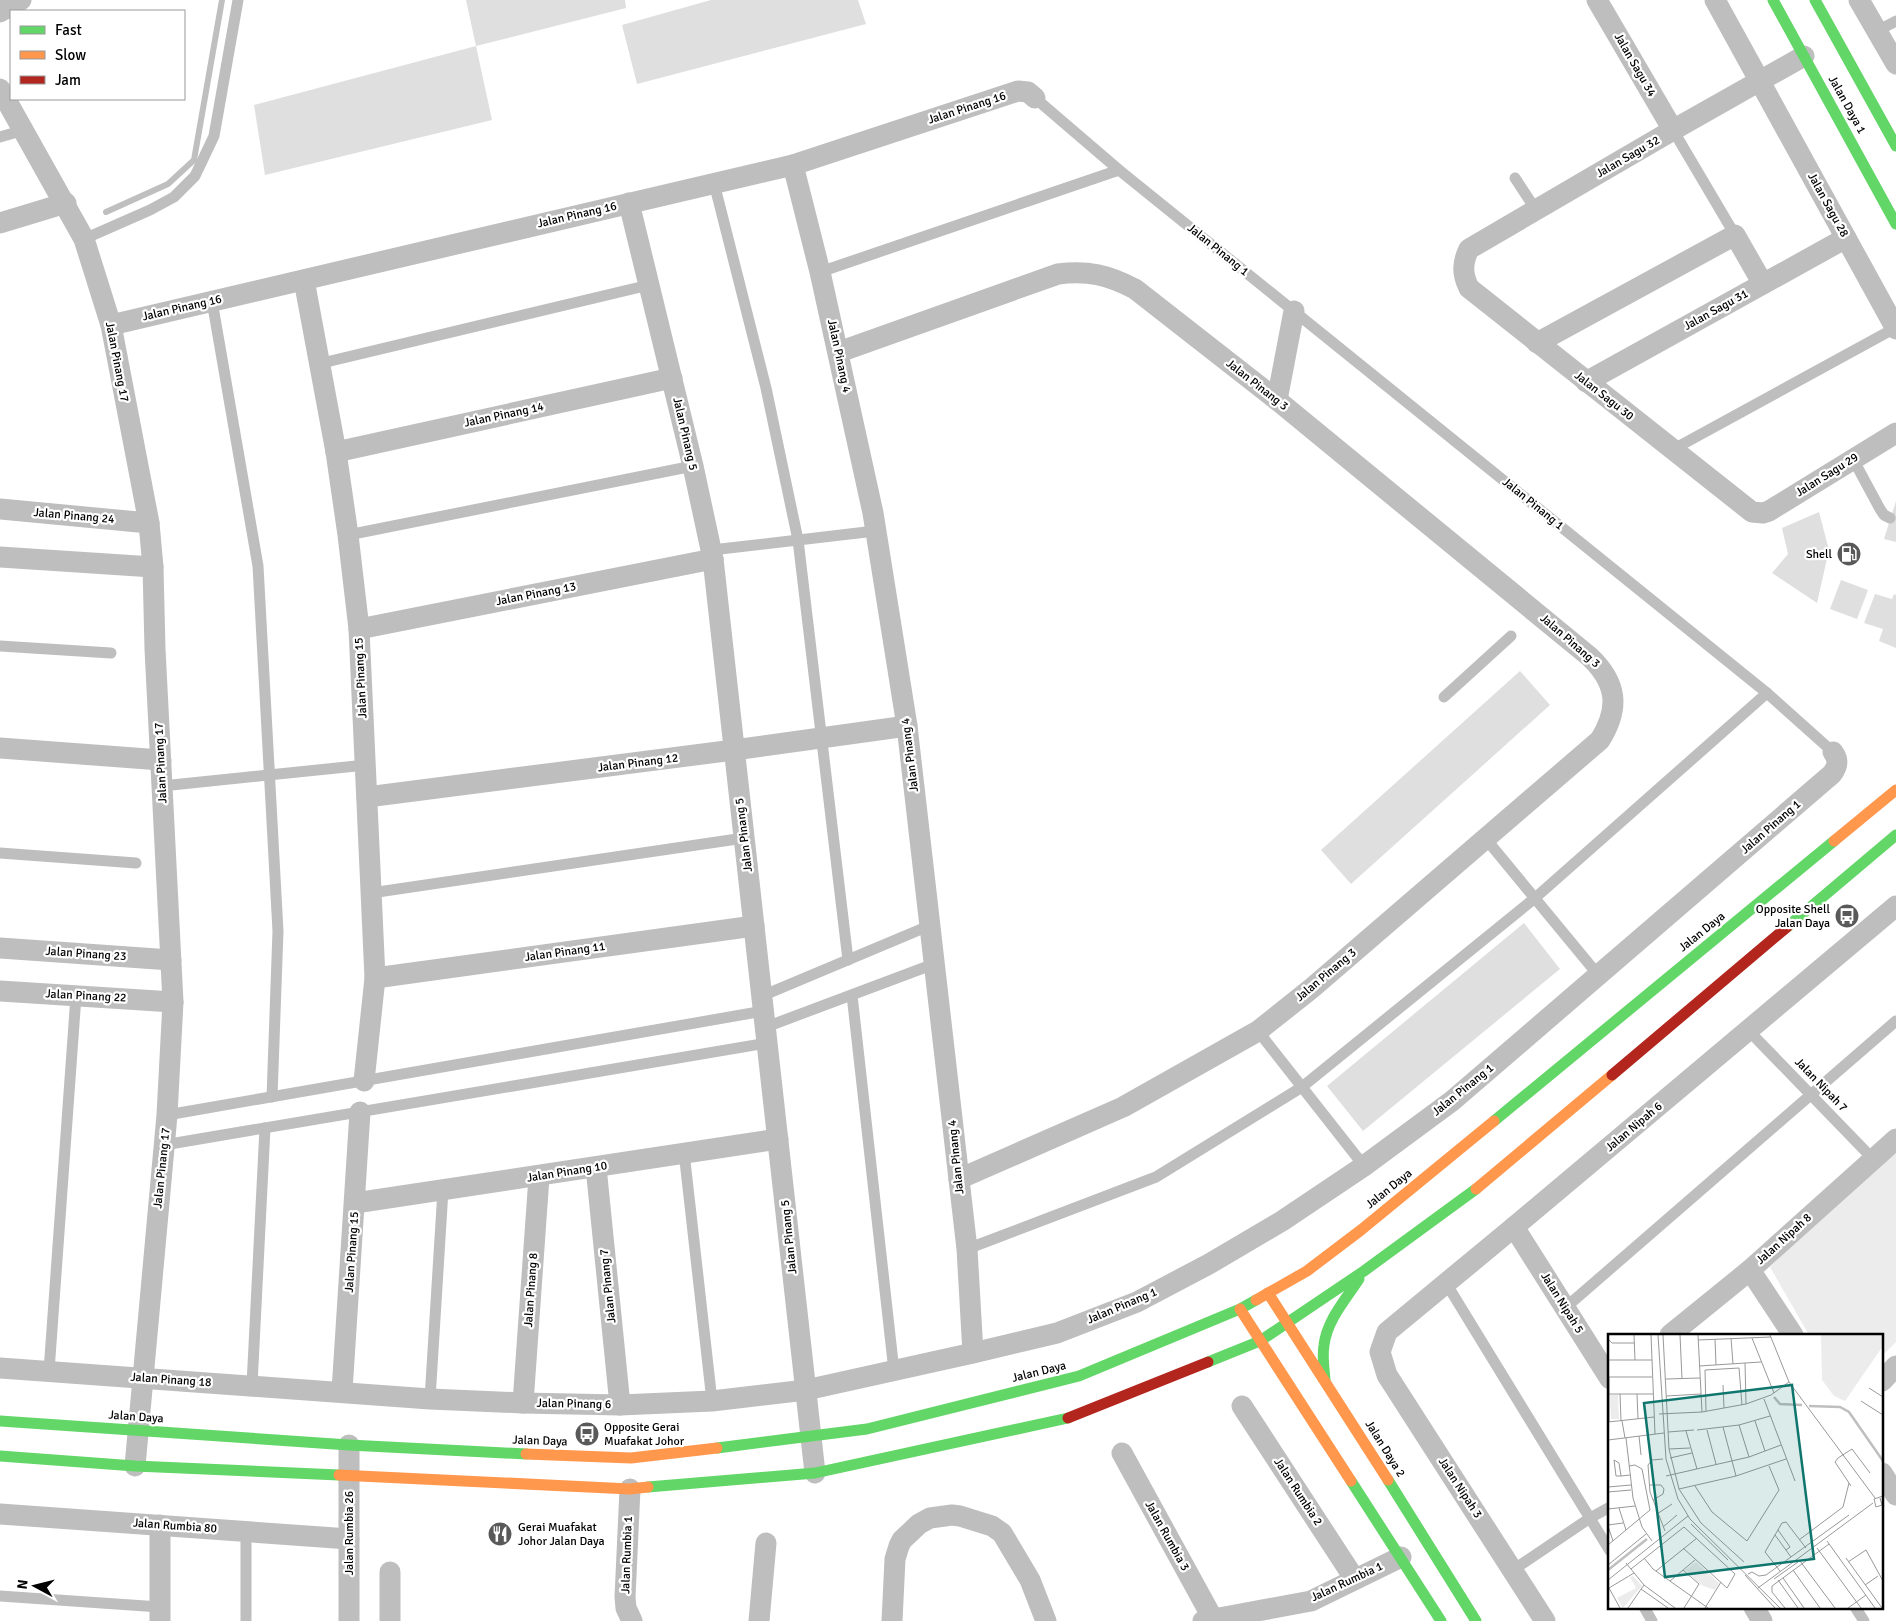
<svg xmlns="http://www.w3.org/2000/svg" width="1896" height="1621" viewBox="0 0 1896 1621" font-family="Signika,sans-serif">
  <rect width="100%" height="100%" fill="#fff"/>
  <!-- green -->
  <path fill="#ececec" d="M 1896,1151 L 1896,1342 L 1882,1356 L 1882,1335 L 1809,1335 L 1770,1267 L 1837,1201 Z"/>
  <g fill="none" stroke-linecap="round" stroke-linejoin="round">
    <!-- stream -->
    <path stroke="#bfbfbf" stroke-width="6" d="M 106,212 L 168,184 L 194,160 L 222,0"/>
  </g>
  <!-- building -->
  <g fill="#dfdfdf">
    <path d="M 466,0 L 625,0 L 626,8 L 476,46 Z"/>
    <path d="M 711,0 L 858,0 L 866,24 L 637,84 L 622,25 Z"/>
    <path d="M 476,46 L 492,120 L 265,175 L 254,105 Z"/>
    <path d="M 1896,501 L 1896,542 L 1884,539 Z"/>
    <path d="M 1819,512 L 1829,550 L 1817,603 L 1772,573 L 1788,554 L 1782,528 Z"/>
    <path d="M 1841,580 L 1868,590 L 1857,619 L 1830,609 Z"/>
    <path d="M 1875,594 L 1892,599 L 1894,594 L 1896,595 L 1896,648 L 1879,641 L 1883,629 L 1864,623 Z"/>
    <path d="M 1520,671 L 1550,705 L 1351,884 L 1321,850 Z"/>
    <path d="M 1524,923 L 1560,969 L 1363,1131 L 1327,1086 Z"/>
  </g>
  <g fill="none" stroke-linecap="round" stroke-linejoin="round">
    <!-- lane -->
    <g stroke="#bebebe" stroke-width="11">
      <path d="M 1877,31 L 1896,21"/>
      <path d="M 1035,98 L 1119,170 L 1767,693 L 1833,752"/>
      <path d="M 1673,130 L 1735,235"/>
      <path d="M 0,137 L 24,130"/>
      <path d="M 1515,178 L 1536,210"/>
      <path d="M 714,183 L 766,388 L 798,540 L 848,960"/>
      <path d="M 84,239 L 150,210 L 174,197 L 195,176 L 214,136 L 238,0"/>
      <path d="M 820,272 L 1119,170"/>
      <path d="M 212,301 L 258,566 L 278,931 L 272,1097"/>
      <path d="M 318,364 L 649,285"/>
      <path d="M 1672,450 L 1895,328"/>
      <path d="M 1853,459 L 1880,509 L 1884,515 L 1890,518"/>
      <path d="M 348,535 L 693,466"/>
      <path d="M 712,550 L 875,531"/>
      <path d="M 0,646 L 111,653"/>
      <path d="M 1444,697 L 1511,636"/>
      <path d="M 162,786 L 366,765"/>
      <path d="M 1486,839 L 1599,976"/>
      <path d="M 0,853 L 136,863"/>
      <path d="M 371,893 L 744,838"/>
      <path d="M 852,995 L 894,1371"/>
      <path d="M 762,996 L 931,925"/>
      <path d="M 766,1027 L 934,964"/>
      <path d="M 1748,1030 L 1873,1159"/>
      <path d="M 1258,1031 L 1364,1166"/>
      <path d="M 167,1115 L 764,1011"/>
      <path d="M 164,1145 L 767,1043"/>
      <path d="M 684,1152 L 712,1401"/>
      <path d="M 967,1249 L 1156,1177 L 1302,1087 L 1535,898 L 1767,693"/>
      <path d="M 1446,1283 L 1610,1551"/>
      <path d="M 1565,1308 L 1896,1021"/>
      <path d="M 49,1371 L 76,996"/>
      <path d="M 252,1385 L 265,1128"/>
      <path d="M 430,1399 L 443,1190"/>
      <path d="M 1513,1570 L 1590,1518 L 1610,1507"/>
      <path d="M 0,1596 L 160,1607"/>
      <path d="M 1644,1607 L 1652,1621"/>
      <path d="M 1855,1607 L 1864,1621"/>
      <path d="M 246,1621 L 246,1532"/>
    </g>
    <!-- street -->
    <g stroke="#bebebe" stroke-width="21">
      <path d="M 1597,0 L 1673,130"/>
      <path d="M 1715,0 L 1896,329"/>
      <path d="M 1859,0 L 1896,64"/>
      <path d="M 0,12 L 21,0"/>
      <path d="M 1804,56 L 1673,130 L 1469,249 C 1462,263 1462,274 1469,288 L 1752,512 L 1763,513 L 1769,511 L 1896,433"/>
      <path d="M 0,89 L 84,239 L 111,325 L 149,523 L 153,567 L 155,649 L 173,1002 L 167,1115 L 135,1466"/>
      <path d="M 793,165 L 820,272 L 873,513 L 907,726 L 967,1249 L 973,1353"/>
      <path d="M 629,203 L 693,466 L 713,559 L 815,1473"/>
      <path d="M 0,223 L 66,203"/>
      <path d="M 304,280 L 336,452 L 348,535 L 359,629 L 375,978 L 364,1081"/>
      <path d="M 111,325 L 793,165 L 1018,91 L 1028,92 L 1035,98"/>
      <path d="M 1537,343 L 1735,235 L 1763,284"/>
      <path d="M 839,352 L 1058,274 C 1088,270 1108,275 1135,289 L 1277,400 L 1590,657 C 1617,683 1620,708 1600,740 L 1312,988 L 1258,1031 L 1123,1107 L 959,1179"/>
      <path d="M 1586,382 L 1846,238"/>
      <path d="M 1277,400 L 1294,311"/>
      <path d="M 336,452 L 672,378"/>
      <path d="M 0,509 L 149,523"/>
      <path d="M 0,557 L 153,567"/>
      <path d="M 359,629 L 713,559"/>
      <path d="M 0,748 L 161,760"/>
      <path d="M 367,797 L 734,750 L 907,726"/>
      <path d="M 0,948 L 171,960"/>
      <path d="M 375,978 L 754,926"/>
      <path d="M 0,991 L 173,1002"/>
      <path d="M 596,1167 L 620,1405"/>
      <path d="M 355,1203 L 778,1139"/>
      <path d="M 1514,1227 L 1610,1379"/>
      <path d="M 1750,1270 L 1793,1335"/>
      <path d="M 1670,1335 L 1750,1270 L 1896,1139"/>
      <path d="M 0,1368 L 430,1399 L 523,1403 L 620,1405 L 712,1401 L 806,1390 L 973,1353 L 1057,1333 L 1137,1302 L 1209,1264 L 1282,1221 L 1364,1166 L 1452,1101 L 1832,774 C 1838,766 1839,760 1833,752"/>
      <path d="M 1882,1381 L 1896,1366"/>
      <path d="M 342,1391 L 360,1112"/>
      <path d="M 523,1403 L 539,1177"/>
      <path d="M 1242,1406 L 1354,1578"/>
      <path d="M 349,1445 L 349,1621"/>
      <path d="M 1122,1453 L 1213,1619"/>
      <path d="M 1882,1473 L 1896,1495"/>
      <path d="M 630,1489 L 625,1597 L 626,1608 L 632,1621"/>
      <path d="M 0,1514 L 349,1539"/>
      <path d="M 160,1525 L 160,1621"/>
      <path d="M 1754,1607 L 1762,1621"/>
      <path d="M 390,1621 L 390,1572"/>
      <path d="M 759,1621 L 766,1543"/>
      <path d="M 892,1621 L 895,1559 L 899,1546 L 902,1540 L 919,1524 L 930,1518 L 952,1515 L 960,1516 L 992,1526 L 1002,1533 L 1030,1580 L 1046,1621"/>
      <path d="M 1203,1621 L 1311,1601 L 1401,1557"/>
      <path d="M 1545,1621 L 1387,1375 L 1380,1352 L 1387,1332 L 1514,1227 L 1896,906"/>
    </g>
    <!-- fast -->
    <g stroke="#63d668" stroke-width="11">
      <path d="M 1773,0 L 1896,224"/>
      <path d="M 1815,0 L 1896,146"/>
      <path d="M 1787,927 L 1896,835"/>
      <path d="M 1494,1121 L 1834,841"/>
      <path d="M 1208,1362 L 1260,1341 L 1364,1271 L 1476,1189"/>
      <path d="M 1325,1380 C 1324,1368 1322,1356 1324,1345 C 1327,1320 1346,1299 1359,1279"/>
      <path d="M 0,1421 L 349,1445 L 526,1454"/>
      <path d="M 717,1448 L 867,1429 L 1079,1376 L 1240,1309 L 1256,1300"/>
      <path d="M 0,1456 L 135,1466 L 339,1475"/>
      <path d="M 1388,1480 L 1476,1621"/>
      <path d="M 1351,1481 L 1441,1621"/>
      <path d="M 648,1487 L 815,1473 L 1068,1418"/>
    </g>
    <!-- slow -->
    <g stroke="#ff974d" stroke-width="11">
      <path d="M 1834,841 L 1896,790"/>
      <path d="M 1476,1189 L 1612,1075"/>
      <path d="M 1268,1293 L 1388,1480"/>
      <path d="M 1256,1300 L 1307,1271 L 1361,1230 L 1494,1121"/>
      <path d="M 1240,1309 L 1351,1481"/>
      <path d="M 526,1454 L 631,1458 L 717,1448"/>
      <path d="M 339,1475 L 630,1489 L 648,1487"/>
    </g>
    <!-- jam -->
    <g stroke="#b3261e" stroke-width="11">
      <path d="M 1612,1075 L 1787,927"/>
      <path d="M 1068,1418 L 1208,1362"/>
    </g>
  </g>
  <!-- icons -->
  <defs>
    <symbol id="fuel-disc" viewBox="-11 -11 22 22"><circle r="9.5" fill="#595959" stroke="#fff"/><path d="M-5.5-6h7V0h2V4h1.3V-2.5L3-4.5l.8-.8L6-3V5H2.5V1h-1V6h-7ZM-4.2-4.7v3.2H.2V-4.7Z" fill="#fff"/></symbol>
    <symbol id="bus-disc" viewBox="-11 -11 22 22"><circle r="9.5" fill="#595959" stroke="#fff"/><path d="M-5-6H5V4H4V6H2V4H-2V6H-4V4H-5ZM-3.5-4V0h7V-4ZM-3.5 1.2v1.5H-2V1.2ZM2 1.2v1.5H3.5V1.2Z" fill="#fff"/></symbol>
    <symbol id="restaurant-disc" viewBox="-11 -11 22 22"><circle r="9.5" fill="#595959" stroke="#fff"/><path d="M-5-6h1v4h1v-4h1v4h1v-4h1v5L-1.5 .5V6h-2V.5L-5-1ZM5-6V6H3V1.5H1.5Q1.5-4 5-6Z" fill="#fff"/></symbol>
  </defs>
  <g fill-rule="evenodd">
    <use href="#fuel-disc" x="1835" y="540" width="28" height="28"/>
    <use href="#bus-disc" x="1833" y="902" width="28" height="28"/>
    <use href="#bus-disc" x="573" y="1420" width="28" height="28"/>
    <use href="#restaurant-disc" x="486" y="1520" width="28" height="28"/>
  </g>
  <g text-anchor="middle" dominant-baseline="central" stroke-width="4.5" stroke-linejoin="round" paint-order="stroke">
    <!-- street labels -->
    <g font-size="12" fill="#000" stroke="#fff">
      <text transform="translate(1635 65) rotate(60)">Jalan Sagu 34</text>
      <text transform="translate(1847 105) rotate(61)">Jalan Daya 1</text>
      <text transform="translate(967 108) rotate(-18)">Jalan Pinang 16</text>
      <text transform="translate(1628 157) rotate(-30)">Jalan Sagu 32</text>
      <text transform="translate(1828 205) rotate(61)">Jalan Sagu 28</text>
      <text transform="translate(577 215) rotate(-13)">Jalan Pinang 16</text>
      <text transform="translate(1218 250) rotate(39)">Jalan Pinang 1</text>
      <text transform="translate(182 308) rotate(-13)">Jalan Pinang 16</text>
      <text transform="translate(1716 310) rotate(-29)">Jalan Sagu 31</text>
      <text transform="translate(839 356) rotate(78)">Jalan Pinang 4</text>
      <text transform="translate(117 362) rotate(79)">Jalan Pinang 17</text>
      <text transform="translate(1257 385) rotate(38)">Jalan Pinang 3</text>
      <text transform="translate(1604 396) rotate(38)">Jalan Sagu 30</text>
      <text transform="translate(504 415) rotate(-12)">Jalan Pinang 14</text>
      <text transform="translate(685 434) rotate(77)">Jalan Pinang 5</text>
      <text transform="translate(1827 475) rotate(-32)">Jalan Sagu 29</text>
      <text transform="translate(1533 504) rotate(39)">Jalan Pinang 1</text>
      <text transform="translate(74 516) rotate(5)">Jalan Pinang 24</text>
      <text transform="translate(536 594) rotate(-11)">Jalan Pinang 13</text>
      <text transform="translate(1570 641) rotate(41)">Jalan Pinang 3</text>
      <text transform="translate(361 678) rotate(-93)">Jalan Pinang 15</text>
      <text transform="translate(910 755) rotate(-97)">Jalan Pinang 4</text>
      <text transform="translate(161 763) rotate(-93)">Jalan Pinang 17</text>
      <text transform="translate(638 763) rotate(-7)">Jalan Pinang 12</text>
      <text transform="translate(1771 827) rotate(-41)">Jalan Pinang 1</text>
      <text transform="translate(744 835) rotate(-97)">Jalan Pinang 5</text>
      <text transform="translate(1702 932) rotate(-39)">Jalan Daya</text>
      <text transform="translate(565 952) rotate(-8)">Jalan Pinang 11</text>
      <text transform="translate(86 954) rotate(4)">Jalan Pinang 23</text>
      <text transform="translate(1326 975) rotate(-40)">Jalan Pinang 3</text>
      <text transform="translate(86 996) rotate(3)">Jalan Pinang 22</text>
      <text transform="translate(1821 1085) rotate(46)">Jalan Nipah 7</text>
      <text transform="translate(1463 1090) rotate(-39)">Jalan Pinang 1</text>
      <text transform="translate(1634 1127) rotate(-40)">Jalan Nipah 6</text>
      <text transform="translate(956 1157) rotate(-96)">Jalan Pinang 4</text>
      <text transform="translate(162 1168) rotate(-84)">Jalan Pinang 17</text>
      <text transform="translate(567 1172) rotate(-9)">Jalan Pinang 10</text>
      <text transform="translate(1389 1189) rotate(-39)">Jalan Daya</text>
      <text transform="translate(789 1237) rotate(-96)">Jalan Pinang 5</text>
      <text transform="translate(1784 1239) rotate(-42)">Jalan Nipah 8</text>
      <text transform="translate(352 1252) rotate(-86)">Jalan Pinang 15</text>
      <text transform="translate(608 1286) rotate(-96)">Jalan Pinang 7</text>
      <text transform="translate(531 1290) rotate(-86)">Jalan Pinang 8</text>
      <text transform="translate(1562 1303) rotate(58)">Jalan Nipah 5</text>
      <text transform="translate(1122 1306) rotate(-23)">Jalan Pinang 1</text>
      <text transform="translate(1039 1372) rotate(-14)">Jalan Daya</text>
      <text transform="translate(171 1380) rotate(4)">Jalan Pinang 18</text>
      <text transform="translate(574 1404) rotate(1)">Jalan Pinang 6</text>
      <text transform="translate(136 1417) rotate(4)">Jalan Daya</text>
      <text transform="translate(540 1441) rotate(2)">Jalan Daya</text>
      <text transform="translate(1385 1449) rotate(58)">Jalan Daya 2</text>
      <text transform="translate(1460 1488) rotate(57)">Jalan Nipah 3</text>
      <text transform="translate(1298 1492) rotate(57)">Jalan Rumbia 2</text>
      <text transform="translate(175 1526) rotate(4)">Jalan Rumbia 80</text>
      <text transform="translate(349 1533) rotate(-90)">Jalan Rumbia 26</text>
      <text transform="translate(1167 1536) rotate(61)">Jalan Rumbia 3</text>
      <text transform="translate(627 1555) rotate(-88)">Jalan Rumbia 1</text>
      <text transform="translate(1347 1582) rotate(-25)">Jalan Rumbia 1</text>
    </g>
    <!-- poi labels -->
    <g font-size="12" fill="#000" stroke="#fff" text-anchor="end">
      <text x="1832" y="554">Shell</text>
      <text x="1830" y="909">Opposite Shell<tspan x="1830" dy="14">Jalan Daya</tspan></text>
      <text x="604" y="1427" text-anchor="start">Opposite Gerai<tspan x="604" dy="14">Muafakat Johor</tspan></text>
      <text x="518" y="1527" text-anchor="start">Gerai Muafakat<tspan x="518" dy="14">Johor Jalan Daya</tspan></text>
    </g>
  </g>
  <!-- overview -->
  <g transform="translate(1608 1334)">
    <rect width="275" height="275" fill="#fff"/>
    <path d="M 213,1 L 275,1 L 275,12 L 237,67 L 226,62 L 214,46 ZM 2,61 L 10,61 L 11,85 L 3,85 ZM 88,228 L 111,249 L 107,256 L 93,251 L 77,236 ZM 25,242 L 34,252 L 15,274 L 9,264 L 28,254 L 22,243 Z" fill="#ececec"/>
    <path fill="none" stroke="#bfbfbf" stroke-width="2.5" d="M 166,63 L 172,70 L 194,71M 201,72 L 232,73 L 241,78 L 275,127M 0,236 L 39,205"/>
    <path fill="none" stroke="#999" stroke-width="1" d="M 26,1 L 27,26M 43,1 L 47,100M 50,1 L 58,125 L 70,165 L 82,185 L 172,274M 55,1 L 61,115 L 71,155 L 93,189 L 136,228M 72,1 L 74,45M 90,1 L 94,78M 162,1 L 181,48 L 267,164M 123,4 L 125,30M 144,4 L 166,59M 0,5 L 4,9 L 26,9M 107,5 L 108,31M 90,6 L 163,3M 0,26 L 44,26M 137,29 L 138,70M 91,32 L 153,28M 1,43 L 44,43M 58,45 L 92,44M 115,51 L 116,74M 261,54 L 275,63M 1,60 L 45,60M 12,60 L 13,87M 29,60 L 30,85M 58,62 L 93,60M 156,65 L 187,147M 253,67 L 275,81M 98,77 L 97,36 L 131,34 L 134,71M 51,80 L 94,78 L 138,70 L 163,61 L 181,48M 14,87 L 17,104M 147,87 L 157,117M 0,88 L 46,83M 1,88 L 1,43M 131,91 L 141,123M 115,93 L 128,142M 89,96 L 131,91 L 162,82M 99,96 L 108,130M 78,97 L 89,135M 60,98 L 86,96M 31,102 L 33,121M 18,104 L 25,164 L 34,193 L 44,207M 0,106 L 56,99M 61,115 L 82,114M 62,124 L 84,119M 55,125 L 44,126 L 40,131 L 42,158 L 57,197M 13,142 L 11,129 L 6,126 L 8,142 L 13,142 L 22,141M 58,142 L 141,123 L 173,111M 42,151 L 53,151 L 56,155 L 55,160 L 45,166M 87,152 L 104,178 L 139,207 L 171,156 L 161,132M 243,152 L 227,128 L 230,124 L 244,115 L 262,139M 0,153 L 23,151M 71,155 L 128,142 L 178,125M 0,158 L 23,156M 272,164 L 274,171 L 268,173 L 266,165 L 275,162M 11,174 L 18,196M 0,175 L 27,172M 49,180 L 64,170M 83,190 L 120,226M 0,191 L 15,189M 0,192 L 5,207M 55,193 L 69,181M 170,196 L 182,213 L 178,216M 167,201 L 183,223M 191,206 L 235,173 L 241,149M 219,207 L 267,274M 0,211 L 42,176 L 34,135 L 27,131 L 21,132M 209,214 L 253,274M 36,224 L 45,235 L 100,274M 238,224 L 274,274M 192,227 L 227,274M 240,228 L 258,216 L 275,247M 18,229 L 36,251 L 67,274M 0,231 L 38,200M 23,235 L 76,193 L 127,240 L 119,254 L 75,214M 75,236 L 91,250 L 76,274M 185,236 L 212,274M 48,237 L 89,204M 172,237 L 157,218 L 174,189 L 178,188 L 198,214M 140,240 L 144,238 L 151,242 L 158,241 L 241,181M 137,241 L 167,274M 175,244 L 196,274M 166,245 L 190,228M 0,246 L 80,182M 170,246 L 190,274M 62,247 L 87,226M 257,251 L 270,242M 150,254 L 265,169M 33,255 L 60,274M 12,274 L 1,254 L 26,239M 20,274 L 36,251M 97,274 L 113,248M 177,274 L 164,258 L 164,252 L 221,210M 240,274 L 258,261"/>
    <path fill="#0f766e" fill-opacity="0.15" stroke="#0f766e" stroke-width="2.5" d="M 184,51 L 206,225 L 57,243 L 36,69 Z"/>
    <rect width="275" height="275" fill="none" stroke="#000" stroke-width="2.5"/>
  </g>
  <!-- legend -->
  <rect x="10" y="10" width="175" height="90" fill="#ffffff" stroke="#999999"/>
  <rect x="20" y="26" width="25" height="8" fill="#63d668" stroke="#999999"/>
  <text x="55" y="35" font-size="15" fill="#000000">Fast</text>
  <rect x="20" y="51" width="25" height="8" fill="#ff974d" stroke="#999999"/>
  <text x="55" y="60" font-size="15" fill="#000000">Slow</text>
  <rect x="20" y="76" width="25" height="8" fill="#b3261e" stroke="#999999"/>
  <text x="55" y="85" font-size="15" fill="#000000">Jam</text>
  <!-- north arrow -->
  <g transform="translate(35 1586) rotate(277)" stroke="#ffffff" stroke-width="4" paint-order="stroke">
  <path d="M0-4L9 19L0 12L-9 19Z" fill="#000000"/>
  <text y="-8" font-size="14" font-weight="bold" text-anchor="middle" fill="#000000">N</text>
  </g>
</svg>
